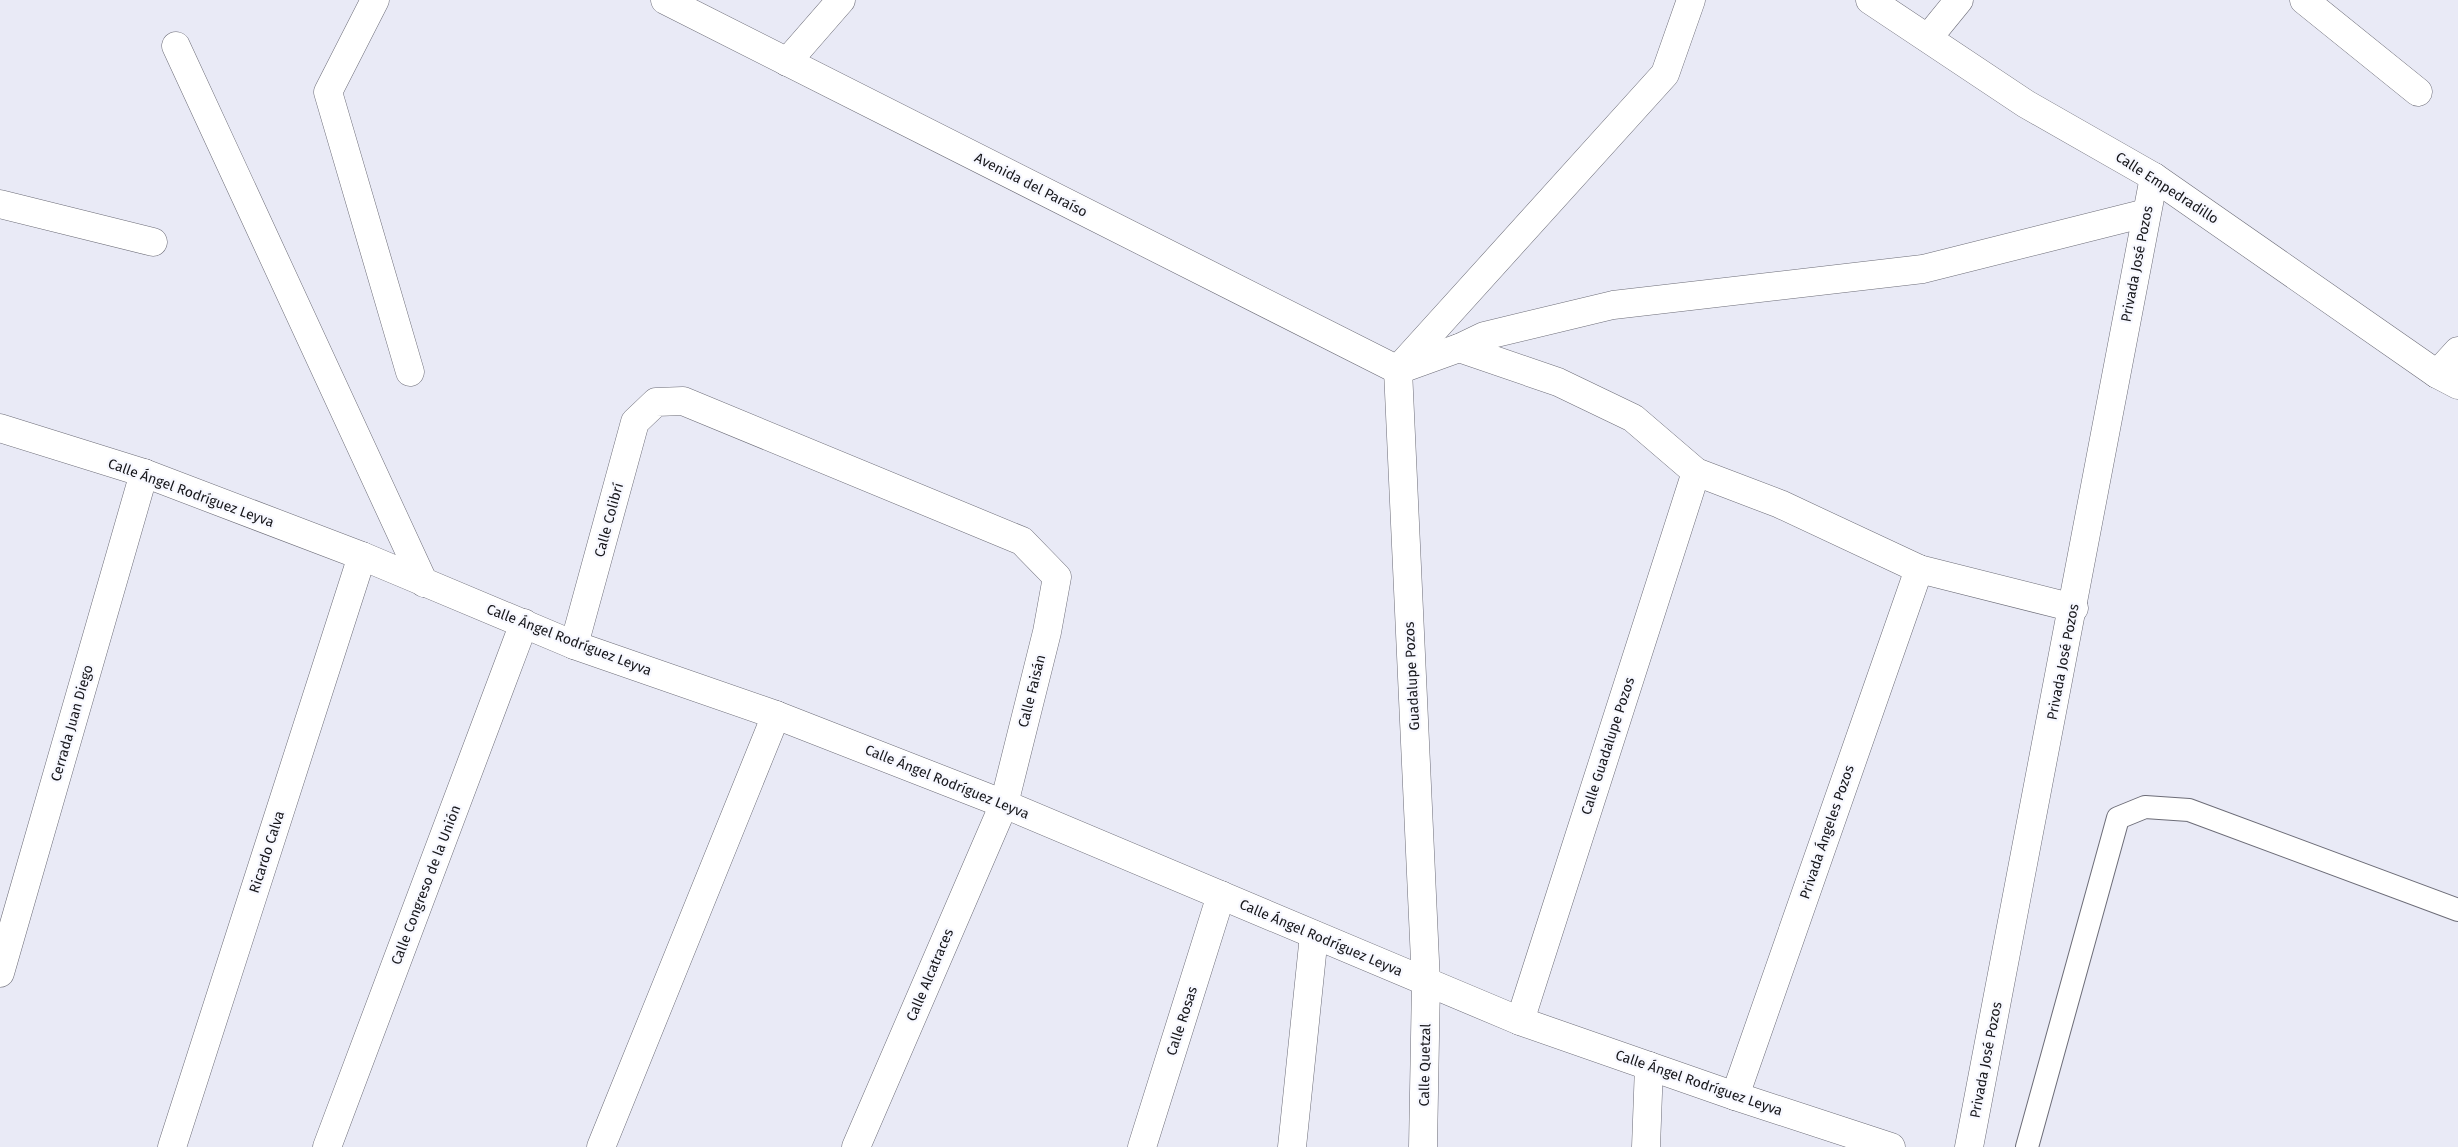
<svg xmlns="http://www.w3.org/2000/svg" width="2458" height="1147" viewBox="0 0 2458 1147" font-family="'Fira Sans',sans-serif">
  <rect width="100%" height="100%" fill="#e9eaf6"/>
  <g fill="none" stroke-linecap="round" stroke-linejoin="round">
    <defs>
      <path id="lane" d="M 2027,1147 L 2118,818 L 2145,807 L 2189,810 L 2458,910"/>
      <g id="street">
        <path d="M 375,0 L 328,92 L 410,372"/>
        <path d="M 665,0 L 1398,370"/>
        <path d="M 1870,0 L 2026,104 L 2154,177 L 2437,374 L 2458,385"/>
        <path d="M 2304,0 L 2418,92"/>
        <path d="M 1928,38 L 1959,0"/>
        <path d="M 176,46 L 424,583"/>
        <path d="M 787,62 L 841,0"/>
        <path d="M 0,204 L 153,242"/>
        <path d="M 1459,348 L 1484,336 L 1613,305 L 1923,269 L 2146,213"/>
        <path d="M 1400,367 L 1665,74 L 1691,0"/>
        <path d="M 1398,370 L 1426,983 L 1423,1147"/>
        <path d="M 1398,370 L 1459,348 L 1558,382 L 1633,418 L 1696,472 L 1780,504 L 1919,569 L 2074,608"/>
        <path d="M 2437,374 L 2458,351"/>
        <path d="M 574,645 L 635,422 L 656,402 L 683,401 L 1022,541 L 1057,577 L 1047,632 L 1004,804 L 856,1147"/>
        <path d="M 0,973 L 144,473"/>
        <path d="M 1520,1021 L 1696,472"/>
        <path d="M 1735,1096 L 1919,569"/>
        <path d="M 172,1147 L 362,556"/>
        <path d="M 327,1147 L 524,623"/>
        <path d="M 601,1147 L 776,715"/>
        <path d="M 1142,1147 L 1221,895"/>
        <path d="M 1292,1147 L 1314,935"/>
        <path d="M 1646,1147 L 1649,1066"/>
        <path d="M 1969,1147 L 2154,177"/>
      </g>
      <path id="secondary" d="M 0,428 L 144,473 L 362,556 L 574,645 L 776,715 L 1004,804 L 1520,1021 L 1735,1096 L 1891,1147"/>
    </defs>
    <!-- lane casing -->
    <use href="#lane" stroke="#6c6c77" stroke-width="24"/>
    <!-- street casing -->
    <use href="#street" stroke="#6c6c77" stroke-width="29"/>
    <!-- secondary casing -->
    <use href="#secondary" stroke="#6c6c77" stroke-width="29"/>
    <!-- lane -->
    <use href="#lane" stroke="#fff" stroke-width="22"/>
    <!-- street -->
    <use href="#street" stroke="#fff" stroke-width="28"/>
    <!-- secondary -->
    <use href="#secondary" stroke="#fff" stroke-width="28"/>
  </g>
  <g text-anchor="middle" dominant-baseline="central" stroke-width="4.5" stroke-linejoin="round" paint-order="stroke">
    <!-- street labels -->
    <g font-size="14" fill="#16161a" stroke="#f7f8ff">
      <text transform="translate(1031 185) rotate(27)">Avenida del Paraíso</text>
      <text transform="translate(2167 188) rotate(33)">Calle Empedradillo</text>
      <text transform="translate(2137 264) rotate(-79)">Privada José Pozos</text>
      <text transform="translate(191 493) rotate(20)">Calle Ángel Rodríguez Leyva</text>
      <text transform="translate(609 520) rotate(-75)">Calle Colibrí</text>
      <text transform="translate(569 640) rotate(21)">Calle Ángel Rodríguez Leyva</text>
      <text transform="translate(2063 662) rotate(-79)">Privada José Pozos</text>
      <text transform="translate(1412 676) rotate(-93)">Guadalupe Pozos</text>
      <text transform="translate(1032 691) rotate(-76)">Calle Faisán</text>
      <text transform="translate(72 723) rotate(-74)">Cerrada Juan Diego</text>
      <text transform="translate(1608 746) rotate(-72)">Calle Guadalupe Pozos</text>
      <text transform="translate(947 782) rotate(22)">Calle Ángel Rodríguez Leyva</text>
      <text transform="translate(1827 832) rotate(-71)">Privada Ángeles Pozos</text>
      <text transform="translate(267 852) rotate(-72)">Ricardo Calva</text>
      <text transform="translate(426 885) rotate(-69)">Calle Congreso de la Unión</text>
      <text transform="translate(1321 938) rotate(23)">Calle Ángel Rodríguez Leyva</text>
      <text transform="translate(930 975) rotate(-67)">Calle Alcatraces</text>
      <text transform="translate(1182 1021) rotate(-72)">Calle Rosas</text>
      <text transform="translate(1986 1060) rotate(-79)">Privada José Pozos</text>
      <text transform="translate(1425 1065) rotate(-89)">Calle Quetzal</text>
      <text transform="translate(1699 1083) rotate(19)">Calle Ángel Rodríguez Leyva</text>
    </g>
  </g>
</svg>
